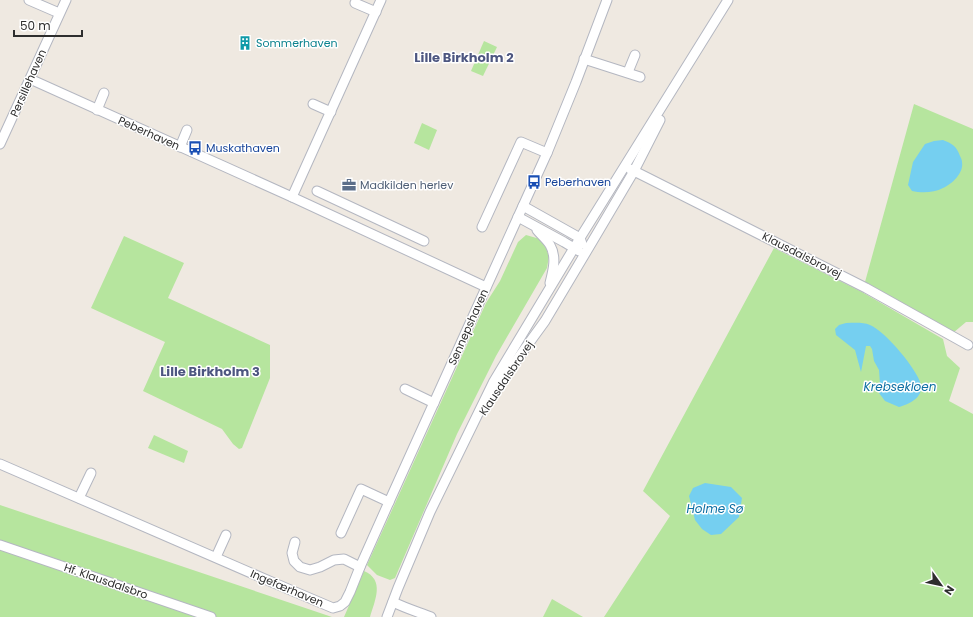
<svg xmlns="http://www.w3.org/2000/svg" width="973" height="617" viewBox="0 0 973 617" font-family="Poppins,sans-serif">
  <rect width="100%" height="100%" fill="#efe9e1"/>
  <!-- green -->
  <g fill="#b6e59e">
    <path d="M 484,41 L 497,47 L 483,76 L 471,71 Z"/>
    <path d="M 914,104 L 973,129 L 973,322 L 966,322 L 953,333 L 865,282 Z"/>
    <path d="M 422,123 L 437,130 L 429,150 L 414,143 Z"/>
    <path d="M 526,235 L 540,239 L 546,248 L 549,256 L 547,268 L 496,356 L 457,434 L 395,578 L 390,580 L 377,575 L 367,565 L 486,303 L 500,281 L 518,242 Z"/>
    <path d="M 124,236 L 184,263 L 168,298 L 270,345 L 270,378 L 242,448 L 239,449 L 233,444 L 222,429 L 143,391 L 165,342 L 91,308 Z"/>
    <path d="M 774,248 L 862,292 L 943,339 L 947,356 L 960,368 L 949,401 L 973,414 L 973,617 L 604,617 L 670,516 L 643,491 Z"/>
    <path d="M 154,435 L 188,451 L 184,463 L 148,448 Z"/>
    <path d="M 0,505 L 332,617 L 0,617 Z"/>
    <path d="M 364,571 C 385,580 375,600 370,617 L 344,617 Z"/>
    <path d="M 552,599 L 583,617 L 543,617 Z"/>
  </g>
  <!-- water -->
  <g fill="#75cff0">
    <path d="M 943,140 C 953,144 956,146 960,156 C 961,158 962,160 962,162 C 964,173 952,184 943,188 C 934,193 921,193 912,191 L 908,185 L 913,162 L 925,144 L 934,141 Z"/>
    <path d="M 846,323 C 854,323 863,322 870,325 C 885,331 918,370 921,385 C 923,398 909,404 899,407 L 885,401 L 879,393 L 880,384 L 879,370 L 874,361 L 872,349 L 870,346 L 866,346 L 861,372 L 855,350 L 836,335 L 835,329 L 839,325 Z"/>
    <path d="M 705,483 L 731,487 L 742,498 L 739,517 L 721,534 L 711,535 L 702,529 L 695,520 L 689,496 L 693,488 Z"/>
  </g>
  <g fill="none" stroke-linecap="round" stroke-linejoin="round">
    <defs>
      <g id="minor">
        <path d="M 29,0 L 59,13"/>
        <path d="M 355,3 L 376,12"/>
        <path d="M 584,59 L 640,77"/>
        <path d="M 628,72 L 635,55"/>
        <path d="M 30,79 L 292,197 L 486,287"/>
        <path d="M 313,104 L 331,112"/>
        <path d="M 97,110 L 104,93"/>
        <path d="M 0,144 L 66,0"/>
        <path d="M 180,147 L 187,130"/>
        <path d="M 630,169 L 648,178 L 866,288 L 968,345"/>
        <path d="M 317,191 L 424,241"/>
        <path d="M 292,197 L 381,0"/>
        <path d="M 523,206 L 580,238 L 582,244"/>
        <path d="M 518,217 L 564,242 L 579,251"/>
        <path d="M 482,227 L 521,142 L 547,153"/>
        <path d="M 537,230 C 541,235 547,240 550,245 C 557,257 553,271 550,283"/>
        <path d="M 405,389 L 434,403"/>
        <path d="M 492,398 L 505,376 L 545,321 L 598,232 L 634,171 L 660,120"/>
        <path d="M 0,464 L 274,583 L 333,608 L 340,606 L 345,602 L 350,592 L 360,567 L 389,502 L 547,153 L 576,82 L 607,0"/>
        <path d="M 79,498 L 91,473"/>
        <path d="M 341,533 L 361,489 L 389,502"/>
        <path d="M 295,542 L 292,553 L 294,561 L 300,567 L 310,570 L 320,567 L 334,560 L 344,559 L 360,567"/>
        <path d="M 0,545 L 211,617"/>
        <path d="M 216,557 L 226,535"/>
        <path d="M 393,602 C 405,608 418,612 431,617"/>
        <path d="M 387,617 L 398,588 L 430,512 L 494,381 L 580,238 L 728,0"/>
      </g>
    </defs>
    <!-- minor casing -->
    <use href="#minor" stroke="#b4b7c1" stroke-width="11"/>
    <!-- minor -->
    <use href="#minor" stroke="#fff" stroke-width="9"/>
  </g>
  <!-- icons -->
  <defs>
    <symbol id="building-bare" viewBox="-9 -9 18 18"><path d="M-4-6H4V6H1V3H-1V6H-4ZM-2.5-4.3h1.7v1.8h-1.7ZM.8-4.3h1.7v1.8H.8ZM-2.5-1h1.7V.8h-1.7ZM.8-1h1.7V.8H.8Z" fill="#0f9aa8" stroke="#fff" stroke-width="2.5" paint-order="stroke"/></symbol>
    <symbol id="bus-bare" viewBox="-9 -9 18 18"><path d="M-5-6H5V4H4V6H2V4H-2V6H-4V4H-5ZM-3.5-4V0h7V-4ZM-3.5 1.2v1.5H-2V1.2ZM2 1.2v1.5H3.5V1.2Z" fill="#1a4fb4" stroke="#fff" stroke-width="2.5" paint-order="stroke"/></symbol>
    <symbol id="office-bare" viewBox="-9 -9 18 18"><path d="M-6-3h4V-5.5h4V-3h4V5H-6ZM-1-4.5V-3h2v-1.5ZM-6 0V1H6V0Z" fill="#5c6f8a" stroke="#fff" stroke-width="2.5" paint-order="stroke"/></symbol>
  </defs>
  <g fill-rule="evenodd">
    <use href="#building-bare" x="235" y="33" width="20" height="20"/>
    <use href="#bus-bare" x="185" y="138" width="20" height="20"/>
    <use href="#bus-bare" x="524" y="172" width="20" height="20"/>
    <use href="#office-bare" x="339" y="175" width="20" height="20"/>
  </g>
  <g text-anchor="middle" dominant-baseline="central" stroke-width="3" stroke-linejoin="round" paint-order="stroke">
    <!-- culture labels -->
    <g font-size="11" fill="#0d838f" stroke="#fff" text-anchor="start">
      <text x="256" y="43">Sommerhaven</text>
    </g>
    <!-- street labels -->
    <g font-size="11" fill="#2e2e2e" stroke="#fff">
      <text transform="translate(28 83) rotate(-66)">Persillehaven</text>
      <text transform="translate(149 133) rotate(24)">Peberhaven</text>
      <text transform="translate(802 255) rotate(27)">Klausdalsbrovej</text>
      <text transform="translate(468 327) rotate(-66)">Sennepshaven</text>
      <text transform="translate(506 378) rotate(-56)">Klausdalsbrovej</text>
      <text transform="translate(106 581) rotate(19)">Hf. Klausdalsbro</text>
      <text transform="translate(287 588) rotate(23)">Ingefærhaven</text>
    </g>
    <!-- transit labels -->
    <g font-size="11" fill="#164399" stroke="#fff" text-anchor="start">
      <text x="206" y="148">Muskathaven</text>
      <text x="545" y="182">Peberhaven</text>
    </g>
    <!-- service labels -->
    <g font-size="11" fill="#4e5e75" stroke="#fff" text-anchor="start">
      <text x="360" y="185">Madkilden herlev</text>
    </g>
    <!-- water labels -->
    <g font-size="12" font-style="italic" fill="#0d6fa3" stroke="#fff">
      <text x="900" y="386">Krebsekloen</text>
      <text x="715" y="508">Holme Sø</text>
    </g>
    <!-- quarter labels -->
    <g font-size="13" font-weight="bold" fill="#4d5680" stroke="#fff">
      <text x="464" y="57">Lille Birkholm 2</text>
      <text x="210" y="371">Lille Birkholm 3</text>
    </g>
  </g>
  <!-- north arrow -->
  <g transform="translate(941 585) rotate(123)" stroke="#ffffff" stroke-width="3" paint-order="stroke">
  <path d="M0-3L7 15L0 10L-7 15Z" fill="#2e2e2e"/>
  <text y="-6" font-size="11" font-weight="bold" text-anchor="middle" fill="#2e2e2e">N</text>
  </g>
  <!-- scale -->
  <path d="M14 30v6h68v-6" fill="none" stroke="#2e2e2e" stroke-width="2"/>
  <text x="20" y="30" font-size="12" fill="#2e2e2e" stroke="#ffffff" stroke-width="3" paint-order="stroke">50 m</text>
</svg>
